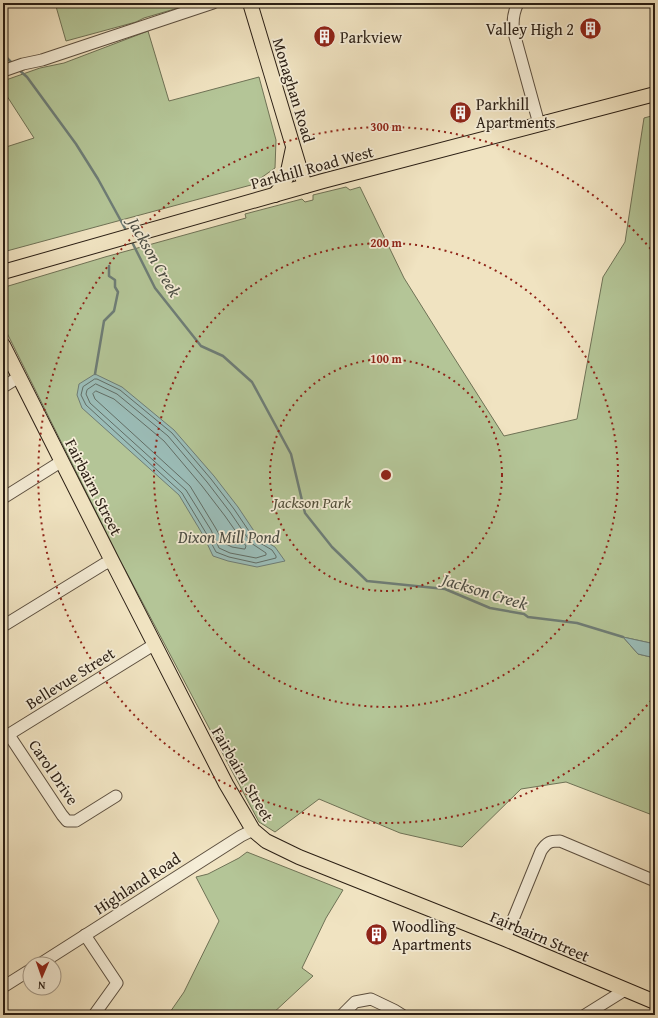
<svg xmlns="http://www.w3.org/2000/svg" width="658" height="1018" viewBox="0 0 658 1018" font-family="'Gentium Book Plus',serif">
  <rect width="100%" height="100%" fill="#f0e3c1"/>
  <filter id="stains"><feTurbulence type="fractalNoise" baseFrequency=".005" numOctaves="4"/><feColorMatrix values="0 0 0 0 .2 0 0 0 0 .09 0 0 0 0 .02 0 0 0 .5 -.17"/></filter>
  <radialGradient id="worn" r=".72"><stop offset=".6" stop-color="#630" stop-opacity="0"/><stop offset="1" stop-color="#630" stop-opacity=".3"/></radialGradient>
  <!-- green -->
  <g fill="#b4c597" stroke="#6f7256">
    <path d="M 55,3 L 195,3 L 144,18 L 136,22 L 66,41 Z"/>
    <path d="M 148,31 L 169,101 L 259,77 L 276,140 L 275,168 L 251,185 L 3,252 L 3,148 L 34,138 L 3,90 L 3,81 L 40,68 L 64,63 Z"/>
    <path d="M 655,115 L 655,644 L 623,637 L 638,654 L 655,658 L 655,816 L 566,782 L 521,789 L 462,847 L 400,833 L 319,799 L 275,832 L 259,822 L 120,560 L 3,325 L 3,289 L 5,287 L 105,257 L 246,218 L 245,214 L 302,199 L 305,202 L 313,200 L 313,195 L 346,187 L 350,190 L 360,187 L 404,278 L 446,345 L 504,436 L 577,419 L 603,277 L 625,242 L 644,118 Z"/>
    <path d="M 247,852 L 343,890 L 326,918 L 302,968 L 313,976 L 271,1015 L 168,1015 L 184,992 L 219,921 L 196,877 L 208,874 L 239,858 Z"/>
  </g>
  <!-- water -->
  <g fill="#9bbdb8" stroke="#6e7d76">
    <path d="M 95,374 L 122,387 L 174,430 L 214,476 L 238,507 L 258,537 L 275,547 L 285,561 L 257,567 L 228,561 L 213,556 L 203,535 L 179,495 L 82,408 L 77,395 L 79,384 Z"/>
    <path d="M 623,637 L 655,644 L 655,658 L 638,654 Z"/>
  </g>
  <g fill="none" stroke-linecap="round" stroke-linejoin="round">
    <!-- shore -->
    <g stroke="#626e66" stroke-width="1">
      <path d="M 95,379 L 97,379 L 120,390 L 172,433 L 211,479 L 234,509 L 255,540 L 272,550 L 276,556 L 276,558 L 256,563 L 229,557 L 216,552 L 206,533 L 182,493 L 86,405 L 81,395 L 83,387 Z"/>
      <path d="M 96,384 L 117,394 L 168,436 L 207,482 L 230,512 L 251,543 L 266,553 L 266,555 L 256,558 L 230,553 L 219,548 L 211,530 L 186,490 L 90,403 L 86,394 L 87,390 Z"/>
      <path d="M 96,391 L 114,399 L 164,441 L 202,486 L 225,516 L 246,546 L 245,549 L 244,549 L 232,547 L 224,543 L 215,527 L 190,486 L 95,399 L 93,394 Z"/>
    </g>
    <!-- stream -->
    <g stroke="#6e7d76" stroke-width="2.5">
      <path d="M 3,54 L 13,64"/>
      <path d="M 18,69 L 27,77 L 76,144 L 98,179 L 127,232"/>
      <path d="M 131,240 L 155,288 L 201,346 L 223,356 L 252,382 L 291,454 L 305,513 L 332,547 L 367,581 L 445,589 L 490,608 L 524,614 L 528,617 L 577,623 L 623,637"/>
      <path d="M 95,374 L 104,321 L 114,311 L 118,292 L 115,287 L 115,280 L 109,276 L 109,266"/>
    </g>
    <defs>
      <g id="minor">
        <path d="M 518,3 C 513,13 512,22 514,33 L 539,124"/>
        <path d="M 3,71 L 23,64 L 42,60 L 213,3"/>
        <path d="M 3,387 L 19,377"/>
        <path d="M 3,498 L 62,461"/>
        <path d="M 3,626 L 104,564 L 112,561"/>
        <path d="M 9,735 L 62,815 L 67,821 L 76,821 L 116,796"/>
        <path d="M 3,738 L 155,644"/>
        <path d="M 85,935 L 117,983 L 94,1015"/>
        <path d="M 505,939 L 541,851 C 547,842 550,841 560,841 L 655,881"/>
        <path d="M 40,964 L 241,836 L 253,830"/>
        <path d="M 3,987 L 30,970"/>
        <path d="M 342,1015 L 355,1002 L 371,999 L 394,1010 L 402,1015"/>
        <path d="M 585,1015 L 625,990"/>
      </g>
      <g id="major">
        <path d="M 250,3 L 305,186"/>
        <path d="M 275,195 L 283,184 L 287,176 L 293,148"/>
        <path d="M 3,272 L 323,181 L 655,94"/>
        <path d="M 3,345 L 112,561 L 226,784 L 253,830 L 266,841 L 299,857 L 505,939 L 655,1002"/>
      </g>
    </defs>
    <!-- minor casing -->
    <use href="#minor" stroke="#5c4f3f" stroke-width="13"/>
    <!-- major casing -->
    <use href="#major" stroke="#2a1e14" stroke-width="16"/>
    <!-- minor -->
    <use href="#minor" stroke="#f5edd7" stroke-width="11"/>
    <!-- major -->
    <use href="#major" stroke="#f0e3c1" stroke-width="14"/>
  </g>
  <!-- distance rings -->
  <g fill="none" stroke="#8f2418" stroke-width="2" stroke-dasharray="2 4">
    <circle cx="386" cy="475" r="116"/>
    <circle cx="386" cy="475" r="232"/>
    <path d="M655 696A348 348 0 1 1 655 254"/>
  </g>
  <!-- icons -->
  <defs>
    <symbol id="building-disc" viewBox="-11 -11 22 22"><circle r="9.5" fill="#8f2418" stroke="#f5edd7"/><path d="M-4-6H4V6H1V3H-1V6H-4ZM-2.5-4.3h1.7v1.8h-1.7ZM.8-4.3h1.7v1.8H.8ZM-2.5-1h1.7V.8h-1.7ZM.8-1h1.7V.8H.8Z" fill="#fff"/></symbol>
  </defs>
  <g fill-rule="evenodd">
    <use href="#building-disc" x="578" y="16" width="25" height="25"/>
    <use href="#building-disc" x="312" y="24" width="25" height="25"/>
    <use href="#building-disc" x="448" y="100" width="25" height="25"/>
    <use href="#building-disc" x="364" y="922" width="25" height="25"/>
  </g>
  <g text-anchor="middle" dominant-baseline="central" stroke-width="3.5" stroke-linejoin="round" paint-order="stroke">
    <!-- poi labels -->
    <g font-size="16" fill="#2a1e14" stroke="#f5edd7" text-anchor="start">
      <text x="574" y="29" text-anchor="end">Valley High 2</text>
      <text x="340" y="37">Parkview</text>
      <text x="476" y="104">Parkhill<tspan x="476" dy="18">Apartments</tspan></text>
      <text x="392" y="926">Woodling<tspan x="392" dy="18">Apartments</tspan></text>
    </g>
    <!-- street labels -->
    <g font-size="16" fill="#2a1e14" stroke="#f5edd7">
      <text transform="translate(294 90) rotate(73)">Monaghan Road</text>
      <text transform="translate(312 167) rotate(-15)">Parkhill Road West</text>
      <text transform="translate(94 487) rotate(63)">Fairbairn Street</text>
      <text transform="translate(70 678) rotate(-32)">Bellevue Street</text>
      <text transform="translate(54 772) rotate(56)">Carol Drive</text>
      <text transform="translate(243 774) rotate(60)">Fairbairn Street</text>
      <text transform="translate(137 883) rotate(-33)">Highland Road</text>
      <text transform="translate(540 936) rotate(23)">Fairbairn Street</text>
    </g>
    <!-- park labels -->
    <g font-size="16" font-style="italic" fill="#53503b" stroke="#f5edd7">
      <text x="312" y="502">Jackson Park</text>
    </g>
    <!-- water labels -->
    <g font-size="17" font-style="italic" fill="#4c4e45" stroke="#f5edd7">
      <text transform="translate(155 257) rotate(60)">Jackson Creek</text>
      <text x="229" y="536">Dixon Mill Pond</text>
      <text transform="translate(485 591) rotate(17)">Jackson Creek</text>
    </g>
  </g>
  <circle cx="386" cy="475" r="6" fill="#8f2418" stroke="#f5edd7" stroke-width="2"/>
  <g font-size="12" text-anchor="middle" font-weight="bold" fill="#8f2418" stroke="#f5edd7" stroke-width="3.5" stroke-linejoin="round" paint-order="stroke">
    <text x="386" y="131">300 m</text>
    <text x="386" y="247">200 m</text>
    <text x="386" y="363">100 m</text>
  </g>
  <!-- margin -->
  <rect width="658" height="1018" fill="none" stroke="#f0e3c1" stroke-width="16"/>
  <rect x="4" y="4" width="650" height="1010" fill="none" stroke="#2a1e14" stroke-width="2"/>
  <rect x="8" y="8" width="642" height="1002" fill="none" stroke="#2a1e14"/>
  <!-- north arrow -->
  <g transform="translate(42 976) rotate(182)"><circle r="19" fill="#f5edd7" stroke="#a49a89"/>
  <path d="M0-3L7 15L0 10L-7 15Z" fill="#8f2418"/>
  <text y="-6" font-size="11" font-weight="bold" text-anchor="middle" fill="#2a1e14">N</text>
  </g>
  <rect width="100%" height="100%" filter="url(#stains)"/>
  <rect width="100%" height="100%" fill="url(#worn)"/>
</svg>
